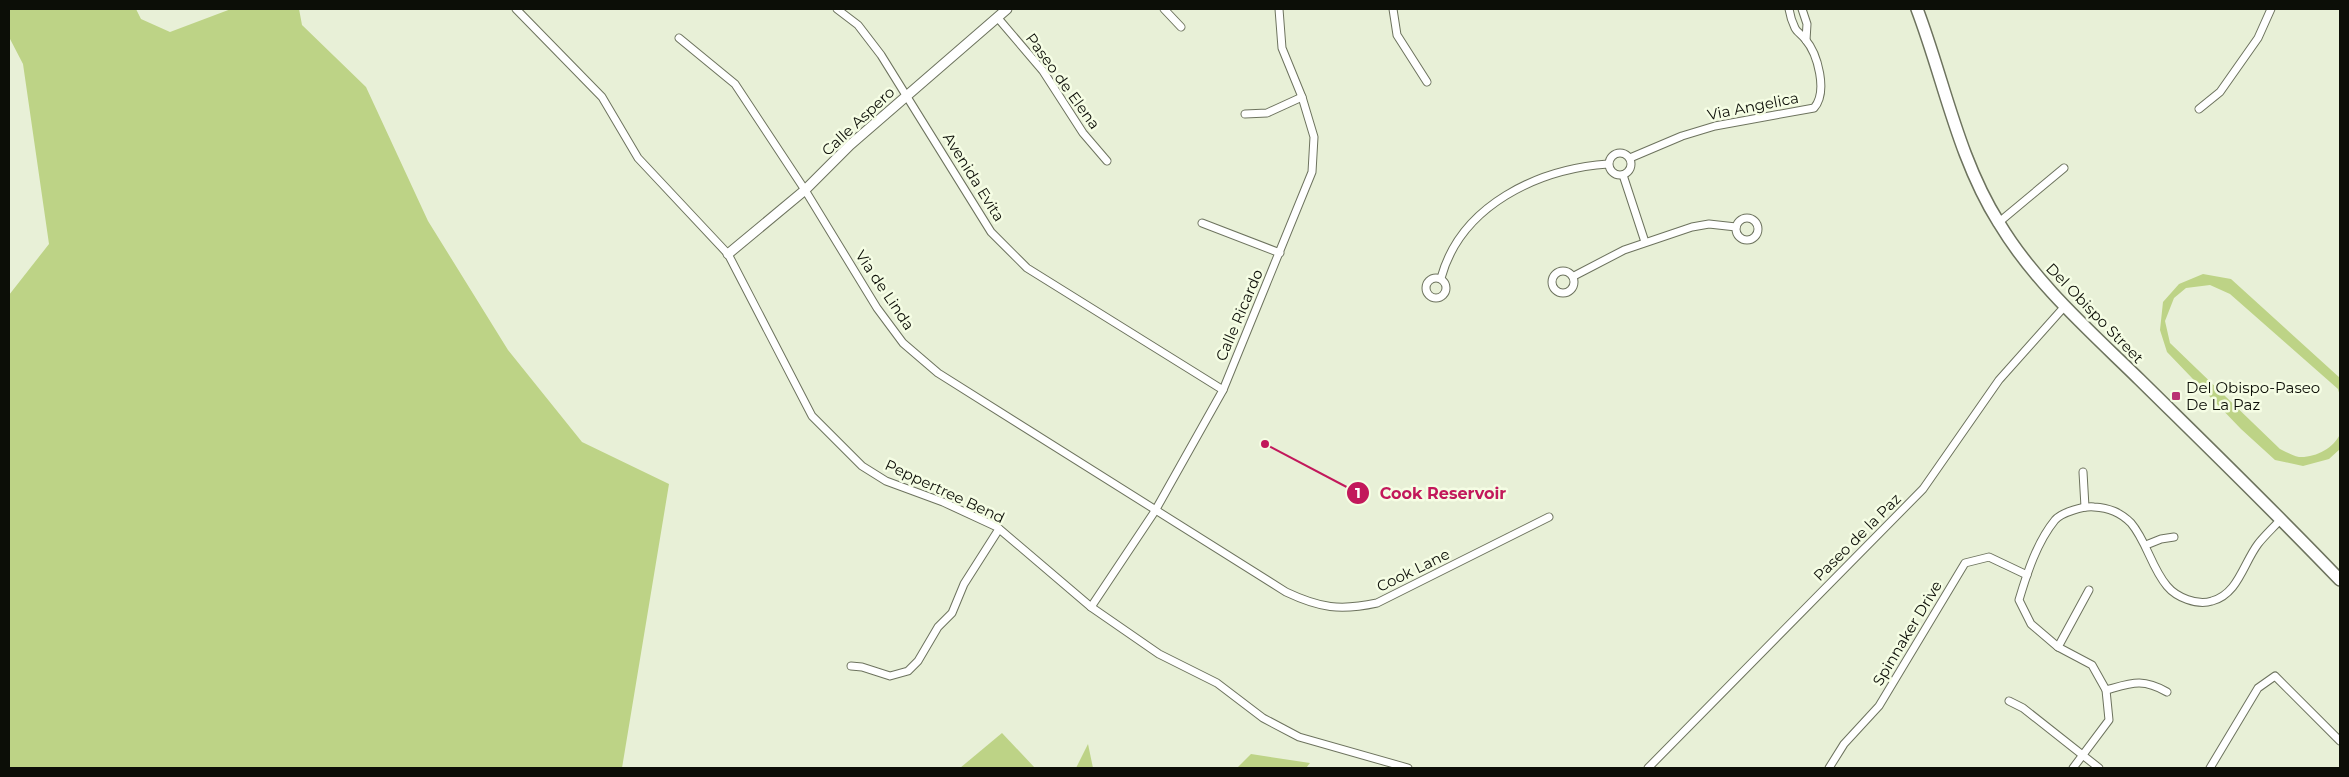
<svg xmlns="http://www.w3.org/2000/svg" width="2349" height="777" viewBox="0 0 2349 777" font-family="Montserrat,sans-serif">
  <rect width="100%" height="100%" fill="#e8f0d7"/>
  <!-- green -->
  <g fill="#bdd386">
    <path d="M 9,9 L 136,9 L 141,19 L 170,32 L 231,9 L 299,9 L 302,25 L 366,87 L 428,221 L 508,350 L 582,442 L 669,484 L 622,768 L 9,768 L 9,295 L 49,244 L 23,64 L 9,37 Z"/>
    <path d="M 2203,274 L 2231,279 L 2340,378 L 2340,396 L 2338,389 L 2230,294 L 2210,285 L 2186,288 L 2174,298 L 2165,321 L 2170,343 L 2280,449 C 2286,452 2293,456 2299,457 C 2315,458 2334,448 2340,434 L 2340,449 L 2329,459 L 2303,466 L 2275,460 L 2241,429 L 2167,352 L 2160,330 L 2163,302 L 2179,284 Z"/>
    <path d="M 1002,733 L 1035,768 L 960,768 Z"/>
    <path d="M 1088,744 L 1093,768 L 1076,768 Z"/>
    <path d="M 1251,754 L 1310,763 L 1306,768 L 1237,768 Z"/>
  </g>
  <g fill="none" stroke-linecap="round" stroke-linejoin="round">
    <defs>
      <g id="minor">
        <path d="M 516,9 L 602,97 L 638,158 L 728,254 L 812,416 L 862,466 L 886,481 L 943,502 L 997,527 L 1091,607 L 1159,654 L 1217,683 L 1263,718 L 1299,737 L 1408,768"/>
        <path d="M 837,9 L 858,25 L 881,55 L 991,232 L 1027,268 L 1223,390"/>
        <path d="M 1164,9 L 1181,27"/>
        <path d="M 1393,9 L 1397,35 L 1427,82"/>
        <path d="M 1802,9 L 1807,24 L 1806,40"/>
        <path d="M 997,17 L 1043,71 L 1083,133 L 1107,161"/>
        <path d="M 679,38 L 735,84 L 805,190 L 877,308 L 903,343 L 938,373 L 1286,592 C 1320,608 1340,611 1377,603 L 1549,517"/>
        <path d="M 2199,109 L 2220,92 L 2258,38 L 2271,9"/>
        <path d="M 1245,114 L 1267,113 L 1302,97"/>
        <circle cx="1620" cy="164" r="11"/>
        <path d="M 1630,158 L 1682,136 L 1715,126 L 1814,108 C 1828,92 1818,54 1805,39 C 1802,35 1797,32 1795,28 C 1792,22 1790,15 1789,9"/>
        <path d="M 1623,175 L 1645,242"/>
        <circle cx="1747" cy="229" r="11"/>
        <path d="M 1202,223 L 1280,253"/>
        <path d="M 1998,223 L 2064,168"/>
        <circle cx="1563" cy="282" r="11"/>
        <path d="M 1574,276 L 1624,250 L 1692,227 L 1709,224 L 1736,227"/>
        <circle cx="1436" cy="288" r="10"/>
        <path d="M 1441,278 C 1461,205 1538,169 1608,164"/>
        <path d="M 2083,472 L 2085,507"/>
        <path d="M 2146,545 L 2161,539 L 2174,537"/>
        <path d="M 1091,607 L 1155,511 L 1223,390 L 1312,172 L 1314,137 L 1302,97 L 1282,48 L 1279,9"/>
        <path d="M 2058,647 L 2089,590"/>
        <path d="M 851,666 L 862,667 L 890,676 L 908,671 L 918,661 L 938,627 L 952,613 L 964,584 L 999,529"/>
        <path d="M 2106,690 C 2132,683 2142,678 2167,692"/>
        <path d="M 2009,701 L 2023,708 L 2099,768"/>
        <path d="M 1648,768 L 1923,489 L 1999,380 L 2065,306"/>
        <path d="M 1829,768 L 1844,744 L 1879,706 L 1965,563 L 1989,557 L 2027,575"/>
        <path d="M 2073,768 L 2109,720 L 2106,690 L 2092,665 L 2058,647 L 2031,624 L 2019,600 C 2027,573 2037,542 2055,520 C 2062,512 2084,506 2094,507 C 2109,508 2120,512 2131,523 C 2147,542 2151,567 2167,586 C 2176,597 2197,606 2212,601 C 2238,594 2243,564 2258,544 C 2265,535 2274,527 2281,519"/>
        <path d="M 2210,768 L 2258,688 L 2275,676 L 2340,741"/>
      </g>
      <path id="tertiary" d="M 728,254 L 805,190 L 850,145 L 1007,9"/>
      <path id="primary" d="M 1917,9 C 1944,80 1958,158 1999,223 C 2035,283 2090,331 2140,380 C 2207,446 2275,512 2340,580"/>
    </defs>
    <!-- minor casing -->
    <use href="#minor" stroke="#6d735e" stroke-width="9"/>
    <!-- tertiary casing -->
    <use href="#tertiary" stroke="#6d735e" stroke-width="11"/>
    <!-- primary casing -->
    <use href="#primary" stroke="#6d735e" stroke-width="14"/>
    <!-- minor -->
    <use href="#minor" stroke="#fff" stroke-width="7"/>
    <!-- tertiary -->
    <use href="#tertiary" stroke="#fff" stroke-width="9"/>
    <!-- primary -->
    <use href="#primary" stroke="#fff" stroke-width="11"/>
  </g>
  <!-- markers -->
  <rect fill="#ba3373" stroke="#f5fde4" stroke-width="2" x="2171" y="391" width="10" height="10" rx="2.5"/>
  <g text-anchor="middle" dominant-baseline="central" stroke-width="5" stroke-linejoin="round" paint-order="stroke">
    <!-- street labels -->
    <g font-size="15" fill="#0c0e07" stroke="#f5fde4">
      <text transform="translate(1063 81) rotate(54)">Paseo de Elena</text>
      <text transform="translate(1753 106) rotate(-11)">Via Angelica</text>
      <text transform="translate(858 121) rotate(-43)">Calle Aspero</text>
      <text transform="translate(974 177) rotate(58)">Avenida Evita</text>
      <text transform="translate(885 290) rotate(56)">Via de Linda</text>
      <text transform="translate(2095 313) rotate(46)">Del Obispo Street</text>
      <text transform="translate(1239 315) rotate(-67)">Calle Ricardo</text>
      <text transform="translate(945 491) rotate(25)">Peppertree Bend</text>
      <text transform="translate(1857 537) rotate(-45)">Paseo de la Paz</text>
      <text transform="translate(1413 570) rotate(-26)">Cook Lane</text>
      <text transform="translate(1907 633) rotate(-59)">Spinnaker Drive</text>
    </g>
    <!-- poi labels -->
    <g font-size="15" fill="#0c0e07" stroke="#f5fde4" text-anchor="start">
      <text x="2186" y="387">Del Obispo-Paseo<tspan x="2186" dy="17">De La Paz</tspan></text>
    </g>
  </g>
  <!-- callouts -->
  <path fill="none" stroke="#c2185b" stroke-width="2" d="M1265 444L1358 493"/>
  <g fill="#c2185b" stroke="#f5fde4" stroke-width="2">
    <circle cx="1265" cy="444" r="5"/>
    <circle cx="1358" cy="493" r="12"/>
  </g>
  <g font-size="15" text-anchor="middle" font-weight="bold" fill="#fff">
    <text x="1358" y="498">1</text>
  </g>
  <g font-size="16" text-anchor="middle" font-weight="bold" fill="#c2185b" stroke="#f5fde4" stroke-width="5" stroke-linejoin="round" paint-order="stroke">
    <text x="1443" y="499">Cook Reservoir</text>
  </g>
  <!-- border -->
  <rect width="2349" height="777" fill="none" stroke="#0c0e07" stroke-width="20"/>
</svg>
